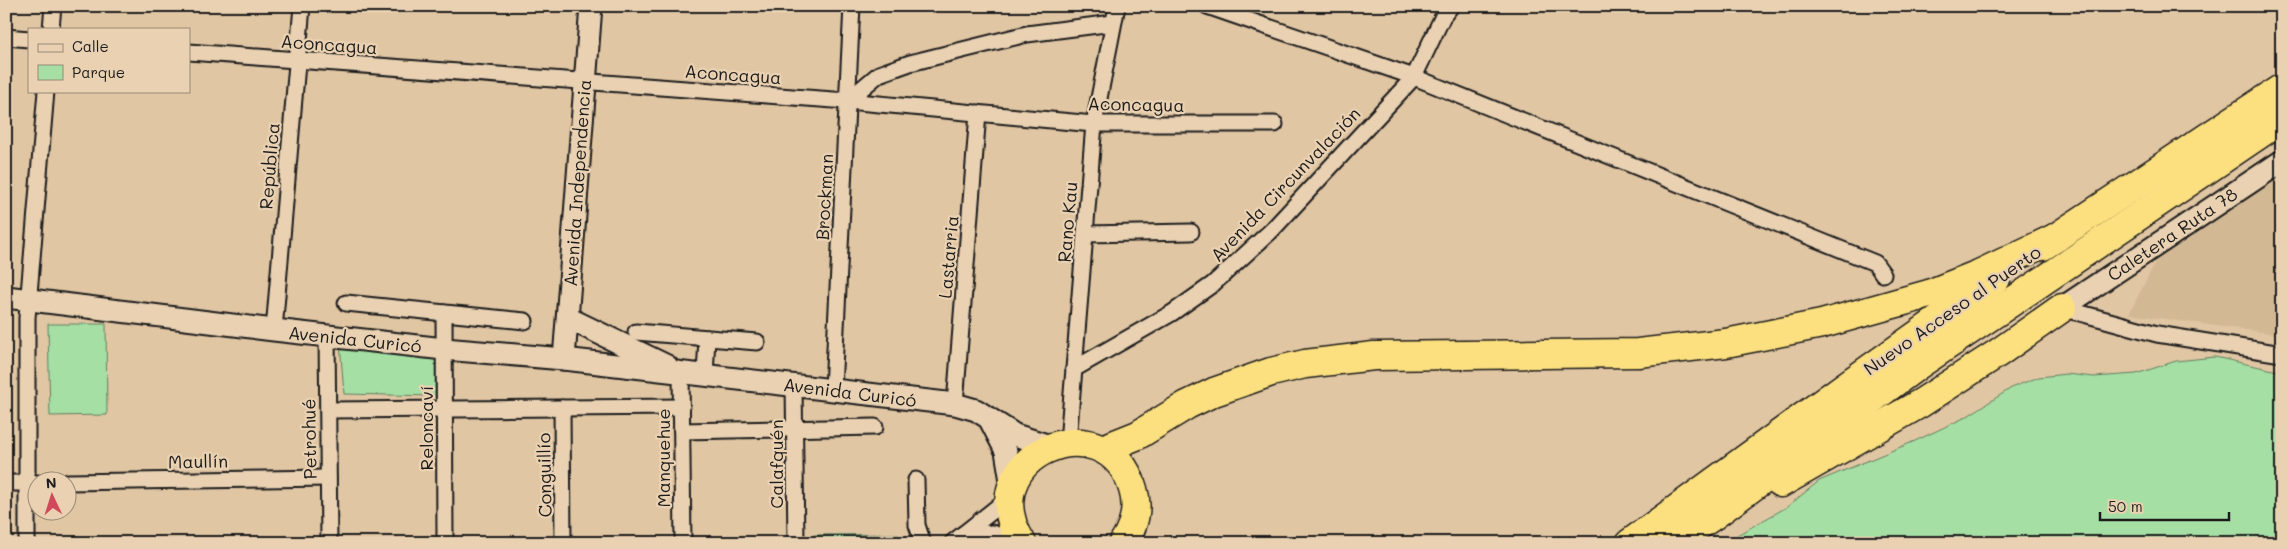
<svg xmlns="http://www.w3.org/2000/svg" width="2288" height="549" viewBox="0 0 2288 549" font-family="Mali,sans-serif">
  <rect width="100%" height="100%" fill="#e1c6a3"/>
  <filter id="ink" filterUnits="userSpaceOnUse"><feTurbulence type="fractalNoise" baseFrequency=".02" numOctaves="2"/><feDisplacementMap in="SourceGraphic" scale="10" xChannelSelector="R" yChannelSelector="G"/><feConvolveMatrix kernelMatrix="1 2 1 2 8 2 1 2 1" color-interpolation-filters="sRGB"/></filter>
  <g filter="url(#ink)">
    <!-- built -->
    <path fill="#d3b894" d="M 2282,173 L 2282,335 L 2129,314 L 2160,253 Z"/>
    <!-- green -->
    <g fill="#a5dfa4" stroke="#607e60">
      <path d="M 48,324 L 106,324 L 107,415 L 50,416 Z"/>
      <path d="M 340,342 L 436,355 L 435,396 L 344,394 Z"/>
      <path d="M 2215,357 L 2282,372 L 2282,543 L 1723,543 L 1787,507 L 1819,481 L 1915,441 L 1966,417 L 2013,387 L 2039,377 L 2066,374 L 2094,377 L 2136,374 L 2176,361 Z"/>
      <path d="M 897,534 L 906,543 L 814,543 L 814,535 Z"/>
    </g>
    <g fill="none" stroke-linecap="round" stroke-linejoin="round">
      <defs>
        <g id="street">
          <path d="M 1207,6 L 1414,77 L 1875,263 L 1883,274"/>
          <path d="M 51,29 L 53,6"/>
          <path d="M 6,37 L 29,39"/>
          <path d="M 189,52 L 847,101 L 1094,124 L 1275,124"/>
          <path d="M 847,101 L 879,74 L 910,63 L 1027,34 L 1113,23"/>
          <path d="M 1085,234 L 1191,232"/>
          <path d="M 346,303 L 525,321"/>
          <path d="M 2062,308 L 2157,334 L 2282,354"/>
          <path d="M 444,313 L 445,543"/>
          <path d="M 274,330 L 302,6"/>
          <path d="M 636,332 L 757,342"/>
          <path d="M 327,335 L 329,543"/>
          <path d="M 1074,369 L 1172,313 L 1213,284 L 1272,230 L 1414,77 L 1443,16 L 1451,6"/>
          <path d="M 681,373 L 683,543"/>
          <path d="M 705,375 L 707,338"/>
          <path d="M 794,385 L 796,543"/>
          <path d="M 833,389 L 852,6"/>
          <path d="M 955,404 L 978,113"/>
          <path d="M 562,408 L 563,543"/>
          <path d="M 328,410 L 682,407"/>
          <path d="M 682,431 L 875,427"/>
          <path d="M 1068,442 L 1094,124 L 1117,6"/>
          <path d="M 916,480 L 917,525 L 923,543"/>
          <path d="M 68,482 L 328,478"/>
          <path d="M 6,483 L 38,483"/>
          <path d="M 963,534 L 992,533 L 1022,543"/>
          <path d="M 27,543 L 27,318 L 46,91"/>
          <path d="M 952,543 L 1010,497"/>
        </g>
        <g id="secondary">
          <path d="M 6,297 L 274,330 L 444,349 L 564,359 L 955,404 L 976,410 L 1015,435 L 1050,446"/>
          <path d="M 2062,308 L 2282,161"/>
          <path d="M 568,318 L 667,366"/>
          <path d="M 564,359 L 591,6"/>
          <path d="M 991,422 L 1006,451 L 1012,487"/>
        </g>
        <g id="highway">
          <path d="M 2043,246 L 2282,88"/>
          <path d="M 1103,449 L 1138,435 L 1187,405 L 1214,392 L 1271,372 L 1305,364 L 1374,356 L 1638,353 L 1726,343 L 1822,324 L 1929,294 L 1979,274 L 2057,237"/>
          <path d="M 1781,483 L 1921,403 L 1998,353 L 2062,308"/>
          <path d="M 1022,543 C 967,457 1106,397 1133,489 C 1139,508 1134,527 1123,543"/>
          <path d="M 1630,543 L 1844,387 L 1996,279"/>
          <path d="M 1673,543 L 1713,516 L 1917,366 L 2282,119"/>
        </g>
      </defs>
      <!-- street casing -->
      <use href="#street" stroke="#1c1c1c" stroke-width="19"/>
      <!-- secondary casing -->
      <use href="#secondary" stroke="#1c1c1c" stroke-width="25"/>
      <!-- highway casing -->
      <use href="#highway" stroke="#1c1c1c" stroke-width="31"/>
      <!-- street -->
      <use href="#street" stroke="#e9d1b2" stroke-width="15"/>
      <!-- secondary -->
      <use href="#secondary" stroke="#e9d1b2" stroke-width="21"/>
      <!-- highway -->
      <use href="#highway" stroke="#fce080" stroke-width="28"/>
    </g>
  </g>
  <g text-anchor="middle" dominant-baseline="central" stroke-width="4.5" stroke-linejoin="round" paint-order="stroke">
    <!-- street labels -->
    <g font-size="18" fill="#1c1c1c" stroke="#e9d1b2">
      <text transform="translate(329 44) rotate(4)">Aconcagua</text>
      <text transform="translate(733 74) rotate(4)">Aconcagua</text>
      <text transform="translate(1136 104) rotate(1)">Aconcagua</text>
      <text transform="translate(269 166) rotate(-85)">República</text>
      <text transform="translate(577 183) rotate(-86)">Avenida Independencia</text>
      <text transform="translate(1285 184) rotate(-46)">Avenida Circunvalación</text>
      <text transform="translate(824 197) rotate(-87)">Brockman</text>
      <text transform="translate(1067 222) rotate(-85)">Rano Kau</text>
      <text transform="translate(2172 234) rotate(-34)">Caletera Ruta 78</text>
      <text transform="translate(948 257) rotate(-85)">Lastarria</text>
      <text transform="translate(1952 310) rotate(-35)">Nuevo Acceso al Puerto</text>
      <text transform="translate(355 339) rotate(6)">Avenida Curicó</text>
      <text transform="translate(850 392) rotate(7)">Avenida Curicó</text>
      <text transform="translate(426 428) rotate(-90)">Reloncaví</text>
      <text transform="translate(309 439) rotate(-91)">Petrohué</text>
      <text transform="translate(663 458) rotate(-90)">Manquehue</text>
      <text transform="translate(198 461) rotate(-1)">Maullín</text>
      <text transform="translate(776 464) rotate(-90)">Calafquén</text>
      <text transform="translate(544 475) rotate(-91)">Conguillío</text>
    </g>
  </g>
  <!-- margin -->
  <rect width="2288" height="549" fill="none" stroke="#e9d1b2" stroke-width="25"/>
  <rect x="12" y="12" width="2263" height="524" fill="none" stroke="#1c1c1c" stroke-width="2" filter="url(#ink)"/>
  <!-- legend -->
  <rect x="28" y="28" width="162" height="65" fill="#e9d1b2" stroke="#978976"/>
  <rect x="38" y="44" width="25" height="8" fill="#e9d1b2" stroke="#978976"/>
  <text x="72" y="52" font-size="15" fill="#1c1c1c">Calle</text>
  <rect x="38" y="65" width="25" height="15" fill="#a5dfa4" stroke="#978976"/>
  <text x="72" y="78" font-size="15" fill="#1c1c1c">Parque</text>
  <!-- north arrow -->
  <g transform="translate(52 496) rotate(356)"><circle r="24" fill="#e9d1b2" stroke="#978976"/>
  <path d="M0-4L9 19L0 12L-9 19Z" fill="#d1495b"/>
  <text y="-8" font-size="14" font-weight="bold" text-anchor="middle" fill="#1c1c1c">N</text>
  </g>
  <!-- scale -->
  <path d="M2100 512v8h129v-8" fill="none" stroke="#1c1c1c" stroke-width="2.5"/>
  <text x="2108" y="512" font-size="15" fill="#1c1c1c" stroke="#e9d1b2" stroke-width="4" paint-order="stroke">50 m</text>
</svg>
